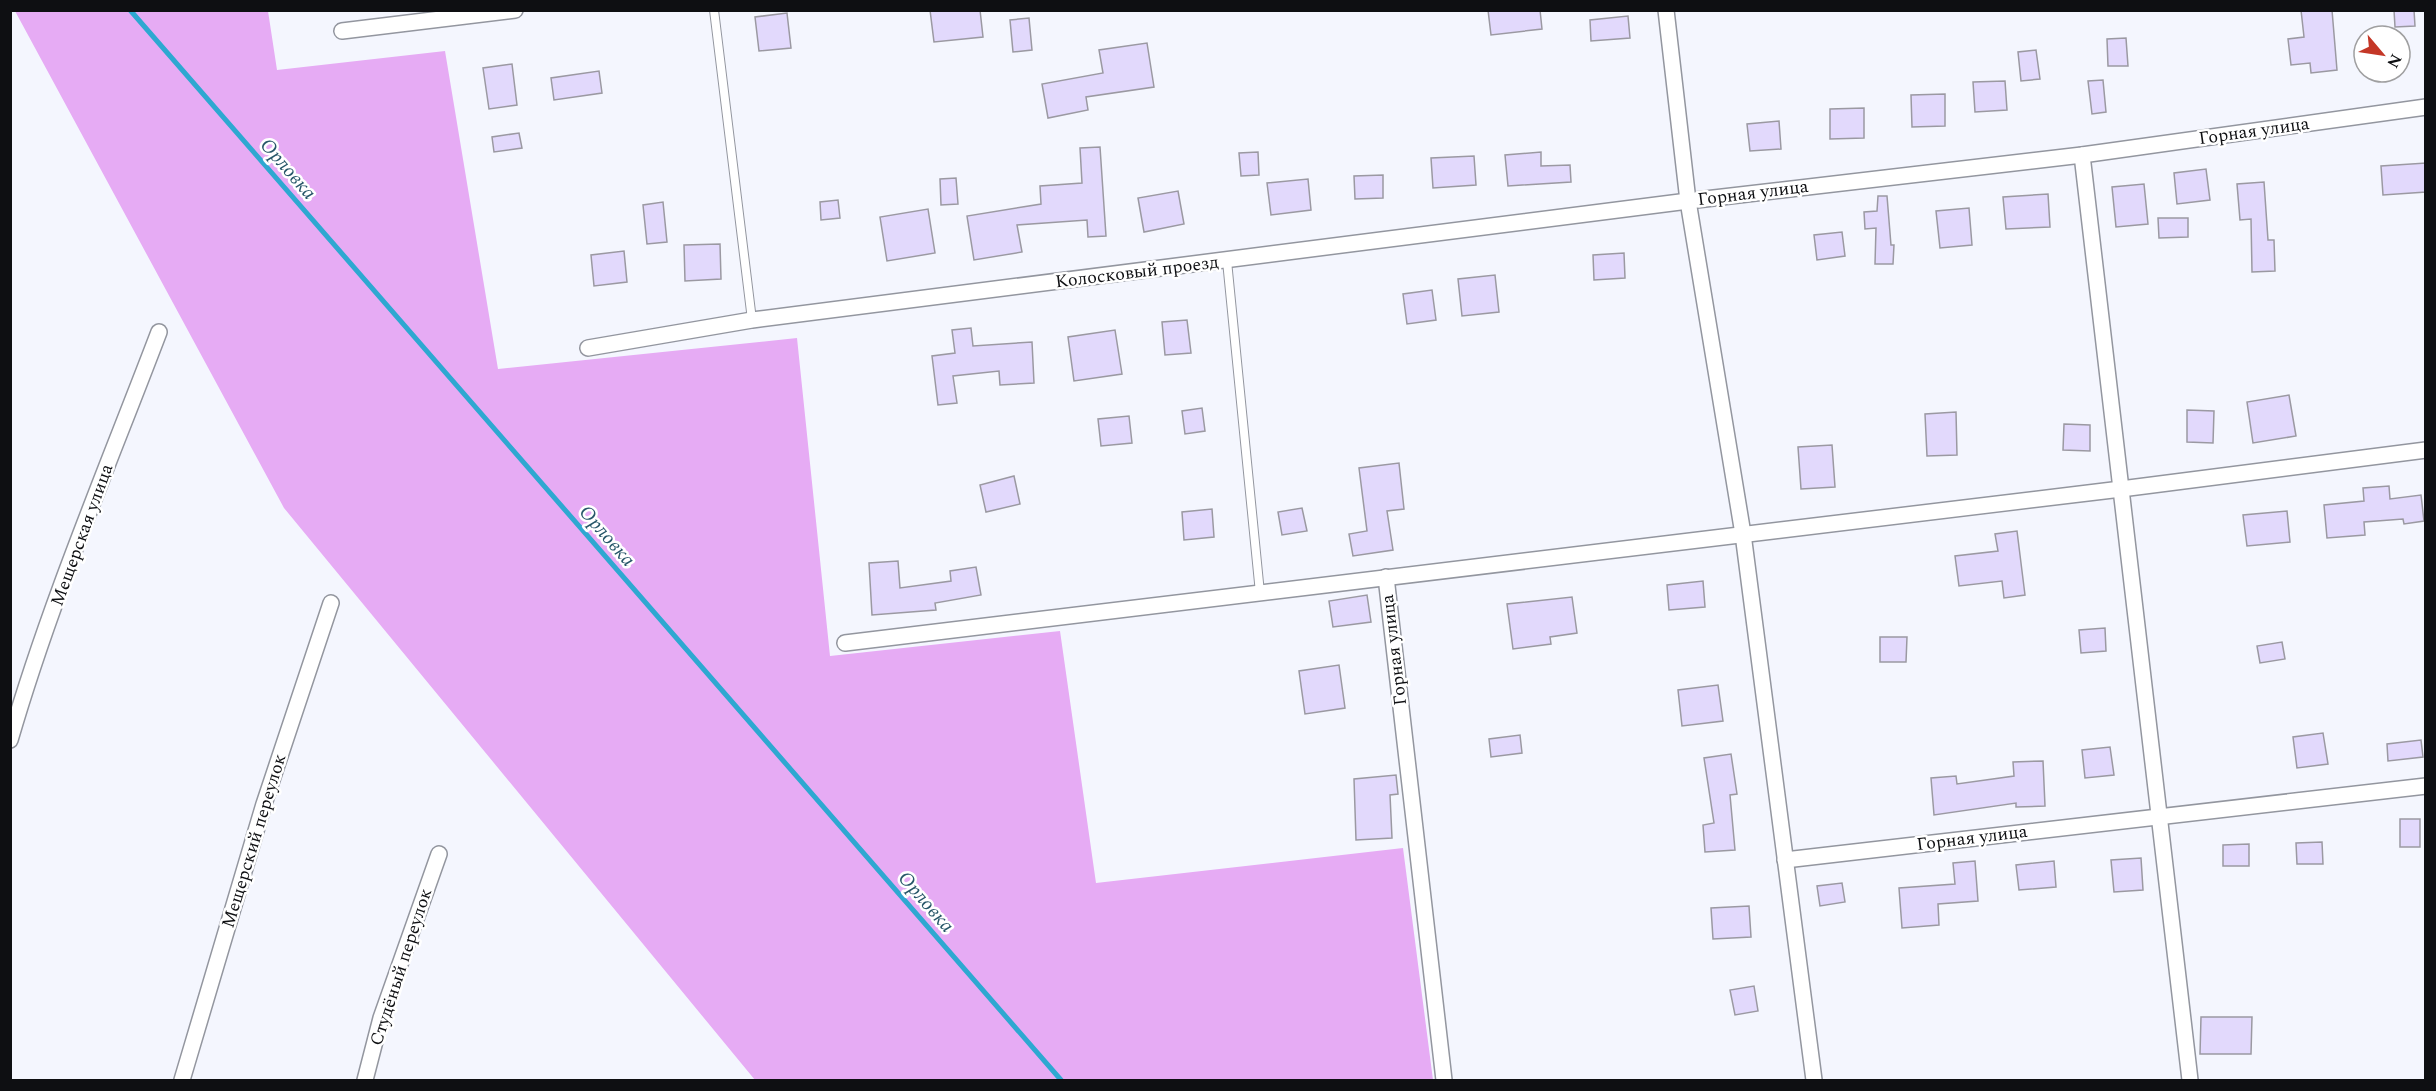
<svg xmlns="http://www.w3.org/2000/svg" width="2436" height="1091" viewBox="0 0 2436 1091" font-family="Spectral,serif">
  <rect width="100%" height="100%" fill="#f4f6fe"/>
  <!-- forest -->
  <path fill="#e6abf4" d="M 15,11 L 268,11 L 277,70 L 445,51 L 498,369 L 797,338 L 830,656 L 1060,631 L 1096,883 L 1403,848 L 1433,1080 L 755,1080 L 284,508 Z"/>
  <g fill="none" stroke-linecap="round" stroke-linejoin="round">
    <!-- stream -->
    <path stroke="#2ea8d1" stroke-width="5" d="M 130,10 L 1061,1080"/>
  </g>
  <!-- building -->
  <g fill="#e2d9fc" stroke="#9b99a2" stroke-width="1.5">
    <path d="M 930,10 L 980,10 L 983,37 L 934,42 Z"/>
    <path d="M 1488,10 L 1540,10 L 1542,29 L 1491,35 Z"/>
    <path d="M 2301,10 L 2332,10 L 2337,70 L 2311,73 L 2310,63 L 2291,65 L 2288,39 L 2304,37 Z"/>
    <path d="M 2394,10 L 2414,10 L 2415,26 L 2395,27 Z"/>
    <path d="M 787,13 L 791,48 L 759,51 L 755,17 Z"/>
    <path d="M 1628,16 L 1630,38 L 1591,41 L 1590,20 Z"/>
    <path d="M 1029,18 L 1032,50 L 1013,52 L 1010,20 Z"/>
    <path d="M 2126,38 L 2128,66 L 2108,66 L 2107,39 Z"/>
    <path d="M 1147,43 L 1154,87 L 1086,97 L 1088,110 L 1048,118 L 1042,84 L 1103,73 L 1099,50 Z"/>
    <path d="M 2036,50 L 2040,79 L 2021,81 L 2018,52 Z"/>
    <path d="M 512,64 L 517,105 L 489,109 L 483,68 Z"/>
    <path d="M 599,71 L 602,93 L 554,100 L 551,78 Z"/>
    <path d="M 2103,80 L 2106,112 L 2092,114 L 2088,81 Z"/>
    <path d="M 2005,81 L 2007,110 L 1975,112 L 1973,82 Z"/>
    <path d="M 1945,94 L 1945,126 L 1912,127 L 1911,95 Z"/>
    <path d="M 1864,108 L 1864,138 L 1830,139 L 1830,109 Z"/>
    <path d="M 1779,121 L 1781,149 L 1750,151 L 1747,124 Z"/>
    <path d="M 519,133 L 522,148 L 494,152 L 492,137 Z"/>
    <path d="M 1100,147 L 1106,236 L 1088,237 L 1087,220 L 1017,225 L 1022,252 L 974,260 L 967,216 L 1041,204 L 1040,186 L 1082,183 L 1080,148 Z"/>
    <path d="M 1258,152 L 1259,175 L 1241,176 L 1239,153 Z"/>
    <path d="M 1541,152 L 1541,166 L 1570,165 L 1571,182 L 1508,186 L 1505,155 Z"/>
    <path d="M 1474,156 L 1476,185 L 1433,188 L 1431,158 Z"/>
    <path d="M 2426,163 L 2426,192 L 2383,195 L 2381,166 Z"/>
    <path d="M 2206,169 L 2210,200 L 2177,204 L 2174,173 Z"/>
    <path d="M 1383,175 L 1383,198 L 1355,199 L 1354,176 Z"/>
    <path d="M 956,178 L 958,204 L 941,205 L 940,179 Z"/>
    <path d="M 1308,179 L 1311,210 L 1271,215 L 1267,183 Z"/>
    <path d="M 2264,182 L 2268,240 L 2274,240 L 2275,271 L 2252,272 L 2251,219 L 2240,220 L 2237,184 Z"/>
    <path d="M 2144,184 L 2148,224 L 2116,227 L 2112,187 Z"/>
    <path d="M 1178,191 L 1184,224 L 1144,232 L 1138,198 Z"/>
    <path d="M 2048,194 L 2050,227 L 2006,229 L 2003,197 Z"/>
    <path d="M 1878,196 L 1887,196 L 1891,245 L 1894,245 L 1893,264 L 1875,264 L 1876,228 L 1865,229 L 1864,212 L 1877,211 Z"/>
    <path d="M 838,200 L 840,218 L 821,220 L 820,202 Z"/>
    <path d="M 663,202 L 667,242 L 647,244 L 643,205 Z"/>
    <path d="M 1969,208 L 1972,245 L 1940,248 L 1936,211 Z"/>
    <path d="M 928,209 L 935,253 L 887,261 L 880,217 Z"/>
    <path d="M 2158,218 L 2188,218 L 2188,237 L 2159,238 Z"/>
    <path d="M 1842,232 L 1845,256 L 1817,260 L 1814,235 Z"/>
    <path d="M 720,244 L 721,279 L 685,281 L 684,245 Z"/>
    <path d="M 624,251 L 627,282 L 594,286 L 591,255 Z"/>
    <path d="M 1624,253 L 1625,278 L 1594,280 L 1593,255 Z"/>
    <path d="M 1495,275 L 1499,312 L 1462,316 L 1458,279 Z"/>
    <path d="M 1432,290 L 1436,320 L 1407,324 L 1403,294 Z"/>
    <path d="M 1187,320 L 1191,353 L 1165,355 L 1162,322 Z"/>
    <path d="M 971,328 L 973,346 L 1032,342 L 1034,383 L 1000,385 L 999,371 L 953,376 L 957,403 L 938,405 L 932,356 L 955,353 L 952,330 Z"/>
    <path d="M 1115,330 L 1122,374 L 1074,381 L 1068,337 Z"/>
    <path d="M 2289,395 L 2296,436 L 2253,443 L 2247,402 Z"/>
    <path d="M 1202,408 L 1205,431 L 1185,434 L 1182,411 Z"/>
    <path d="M 2187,410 L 2214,411 L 2213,443 L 2187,442 Z"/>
    <path d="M 1956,412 L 1957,455 L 1927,456 L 1925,414 Z"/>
    <path d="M 1129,416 L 1132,443 L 1101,446 L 1098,419 Z"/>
    <path d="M 2064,424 L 2090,425 L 2090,451 L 2063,450 Z"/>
    <path d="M 1832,445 L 1835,487 L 1801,489 L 1798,447 Z"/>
    <path d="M 1399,463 L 1404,509 L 1387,511 L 1393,550 L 1353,556 L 1349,534 L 1367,531 L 1359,468 Z"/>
    <path d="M 1014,476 L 1020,504 L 986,512 L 980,485 Z"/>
    <path d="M 2389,486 L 2390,499 L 2421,495 L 2424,521 L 2404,524 L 2403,519 L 2364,522 L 2365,535 L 2327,538 L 2324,505 L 2364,501 L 2363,488 Z"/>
    <path d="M 1302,508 L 1307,531 L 1282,535 L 1278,512 Z"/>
    <path d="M 1212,509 L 1214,537 L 1184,540 L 1182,512 Z"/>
    <path d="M 2287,511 L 2290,542 L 2247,546 L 2243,515 Z"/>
    <path d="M 2017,531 L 2025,595 L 2004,598 L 2002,581 L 1959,586 L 1955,556 L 1998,551 L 1995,534 Z"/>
    <path d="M 898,561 L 900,588 L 951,581 L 950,571 L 976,567 L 981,595 L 935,603 L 936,610 L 872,615 L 869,563 Z"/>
    <path d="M 1703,581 L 1705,607 L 1669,610 L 1667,585 Z"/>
    <path d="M 1367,595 L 1371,622 L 1333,627 L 1329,601 Z"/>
    <path d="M 1572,597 L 1577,633 L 1550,637 L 1551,644 L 1513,649 L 1507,604 Z"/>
    <path d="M 2105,628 L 2106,651 L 2081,653 L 2079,630 Z"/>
    <path d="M 1880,637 L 1907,637 L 1906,662 L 1880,662 Z"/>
    <path d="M 2282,642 L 2285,659 L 2260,663 L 2257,646 Z"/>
    <path d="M 1339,665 L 1345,708 L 1305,714 L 1299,671 Z"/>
    <path d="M 1718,685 L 1723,721 L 1682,726 L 1678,690 Z"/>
    <path d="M 2323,733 L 2328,764 L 2297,768 L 2293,737 Z"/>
    <path d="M 1520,735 L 1522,753 L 1491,757 L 1489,739 Z"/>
    <path d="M 2421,740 L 2423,757 L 2388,761 L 2387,744 Z"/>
    <path d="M 2110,747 L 2114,775 L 2085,778 L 2082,750 Z"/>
    <path d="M 1731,754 L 1737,794 L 1730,795 L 1735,850 L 1705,852 L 1703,825 L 1714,823 L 1704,758 Z"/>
    <path d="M 2043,761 L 2045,806 L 2016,807 L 2016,803 L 1934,815 L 1931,778 L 1956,776 L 1957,784 L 2014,776 L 2013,762 Z"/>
    <path d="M 1396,775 L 1398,794 L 1390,795 L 1392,838 L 1356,840 L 1354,779 Z"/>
    <rect x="2400" y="819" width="20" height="28"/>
    <path d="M 2322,842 L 2323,864 L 2297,864 L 2296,843 Z"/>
    <path d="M 2249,844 L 2249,866 L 2223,866 L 2223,845 Z"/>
    <path d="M 2141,858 L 2143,890 L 2114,892 L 2111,860 Z"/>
    <path d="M 1975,861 L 1978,901 L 1938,904 L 1939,925 L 1902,928 L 1899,888 L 1955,884 L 1953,863 Z"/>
    <path d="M 2054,861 L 2056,887 L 2019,890 L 2016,865 Z"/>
    <path d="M 1842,883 L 1845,902 L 1820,906 L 1817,886 Z"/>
    <path d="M 1749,906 L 1751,937 L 1713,939 L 1711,908 Z"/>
    <path d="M 1754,986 L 1758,1011 L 1735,1015 L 1730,990 Z"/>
    <path d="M 2201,1017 L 2252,1017 L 2251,1054 L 2200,1054 Z"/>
  </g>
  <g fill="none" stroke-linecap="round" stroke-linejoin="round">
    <defs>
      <g id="lane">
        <path d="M 714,10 L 752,320"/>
        <path d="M 1227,261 L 1260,593"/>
      </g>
      <g id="street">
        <path d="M 1666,10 L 1688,201 L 1743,534 L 1814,1080"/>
        <path d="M 342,31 L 515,10"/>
        <path d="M 2082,155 L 2190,1080"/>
        <path d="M 588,348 L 752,320 L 1688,201 L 2082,155 L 2426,107"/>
        <path d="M 1386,577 L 1444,1080"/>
        <path d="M 845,643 L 2121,489 L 2426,450"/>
        <path d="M 10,740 C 50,602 108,466 159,332"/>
        <path d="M 1785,860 L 2426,786"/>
        <path d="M 182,1080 L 264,804 L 331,603"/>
        <path d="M 365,1080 L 381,1018 L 439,854"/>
      </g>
    </defs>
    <!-- lane casing -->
    <use href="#lane" stroke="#93969f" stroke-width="10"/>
    <!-- street casing -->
    <use href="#street" stroke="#93969f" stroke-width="18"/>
    <!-- lane -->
    <use href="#lane" stroke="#fff" stroke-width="8"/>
    <!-- street -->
    <use href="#street" stroke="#fff" stroke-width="15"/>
  </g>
  <g text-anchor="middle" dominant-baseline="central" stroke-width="5" stroke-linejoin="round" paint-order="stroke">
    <!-- street labels -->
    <g font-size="18" fill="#0e0f12" stroke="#fff">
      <text transform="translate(2254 131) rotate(-8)">Горная улица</text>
      <text transform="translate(1753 193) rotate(-7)">Горная улица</text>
      <text transform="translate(1137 272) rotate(-7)">Колосковый проезд</text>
      <text transform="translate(82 535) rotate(-70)">Мещерская улица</text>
      <text transform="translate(1394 650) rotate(-97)">Горная улица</text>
      <text transform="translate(1972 838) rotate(-7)">Горная улица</text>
      <text transform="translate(254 841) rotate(-73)">Мещерский переулок</text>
      <text transform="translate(401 967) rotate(-72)">Студёный переулок</text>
    </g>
    <!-- water labels -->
    <g font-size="20" font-style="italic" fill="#275669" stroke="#fff">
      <text transform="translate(288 169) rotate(49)">Орловка</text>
      <text transform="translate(607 536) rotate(49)">Орловка</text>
      <text transform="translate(926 902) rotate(49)">Орловка</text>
    </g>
  </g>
  <!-- border -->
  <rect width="2436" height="1091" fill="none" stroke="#0e0f12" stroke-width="24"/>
  <!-- north arrow -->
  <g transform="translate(2382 54) rotate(119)"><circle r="28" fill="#ffffff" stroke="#9f9fa0" stroke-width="1.5"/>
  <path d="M0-4.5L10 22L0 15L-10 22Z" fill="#c43727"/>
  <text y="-9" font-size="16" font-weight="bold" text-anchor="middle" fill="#0e0f12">N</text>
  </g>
</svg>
